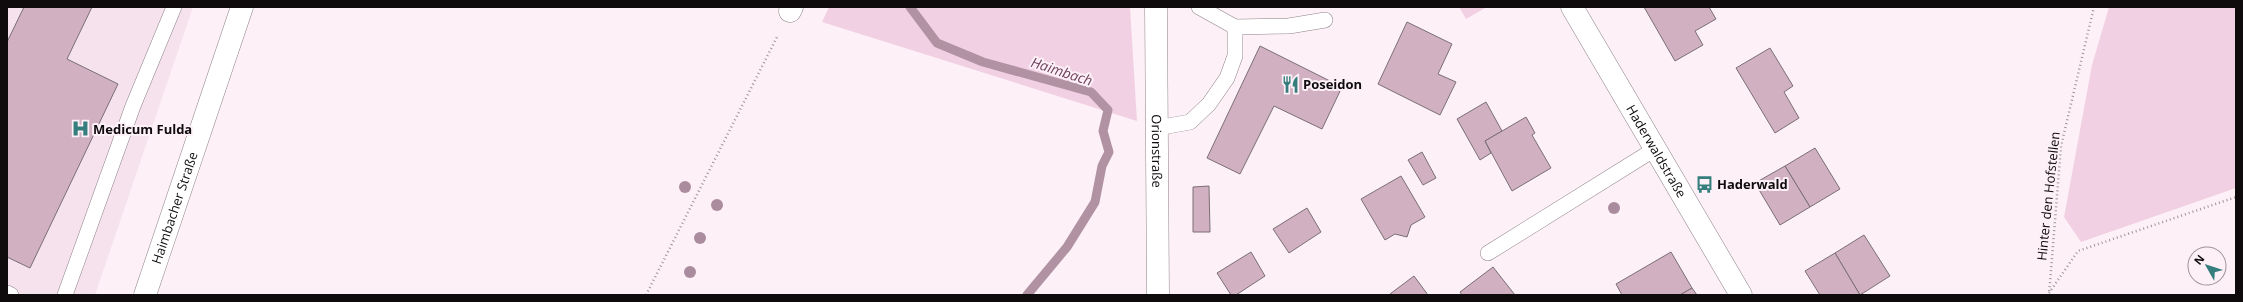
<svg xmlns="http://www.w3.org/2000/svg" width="2243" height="302" viewBox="0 0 2243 302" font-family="'Open Sans',sans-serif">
  <rect width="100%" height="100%" fill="#fdf0f7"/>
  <!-- built -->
  <path fill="#f6e2ed" d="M 7,7 L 193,7 L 95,295 L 7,295 Z"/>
  <!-- green -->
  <g fill="#f2d0e3">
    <path d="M 829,7 L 1130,7 L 1137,121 L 822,22 Z"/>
    <path d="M 1459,7 L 1487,7 L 1466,19 Z"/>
    <path d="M 2109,7 L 2236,7 L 2236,188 L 2081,242 L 2064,217 L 2092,65 Z"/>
  </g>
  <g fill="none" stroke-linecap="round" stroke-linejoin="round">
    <!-- stream -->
    <path stroke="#b192a3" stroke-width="9" d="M 910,7 L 937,43 L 983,62 L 1091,92 L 1108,110 L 1103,131 L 1109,152 L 1102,166 L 1095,202 L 1067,247 L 1027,295"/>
  </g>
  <!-- building -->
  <g fill="#d1b0c2" stroke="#7a6f75">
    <path d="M 24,7 L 92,7 L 67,59 L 118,84 L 30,268 L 7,257 L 7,42 Z"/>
    <path d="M 1644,7 L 1709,7 L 1716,19 L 1695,31 L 1703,45 L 1675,61 Z"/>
    <path d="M 1407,22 L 1452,44 L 1438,74 L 1456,82 L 1440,115 L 1378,84 Z"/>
    <path d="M 1260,46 L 1342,87 L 1322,129 L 1274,106 L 1240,174 L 1207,158 Z"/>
    <path d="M 1770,48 L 1793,86 L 1784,92 L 1799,118 L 1775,133 L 1736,68 Z"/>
    <path d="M 1486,102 L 1502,131 L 1485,141 L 1491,153 L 1480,160 L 1457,119 Z"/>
    <path d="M 1526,117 L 1535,133 L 1532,135 L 1551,168 L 1512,191 L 1485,141 Z"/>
    <path d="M 1815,148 L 1840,189 L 1810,207 L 1785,166 Z"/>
    <path d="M 1422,152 L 1436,178 L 1423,185 L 1408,160 Z"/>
    <path d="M 1785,166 L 1810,207 L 1780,225 L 1755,183 Z"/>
    <path d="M 1401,176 L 1425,217 L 1411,225 L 1407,237 L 1395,234 L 1385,240 L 1361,199 Z"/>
    <path d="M 1209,186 L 1210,232 L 1193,232 L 1193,187 Z"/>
    <path d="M 1307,208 L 1321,232 L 1289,253 L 1273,229 Z"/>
    <path d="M 1864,235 L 1890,276 L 1860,295 L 1835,253 Z"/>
    <path d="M 1251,252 L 1265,276 L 1236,295 L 1231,295 L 1217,273 Z"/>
    <path d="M 1671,252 L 1692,288 L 1680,295 L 1622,295 L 1616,284 Z"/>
    <path d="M 1835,253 L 1860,295 L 1820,295 L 1805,271 Z"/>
    <path d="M 1493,267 L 1515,295 L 1462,295 L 1460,292 Z"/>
    <path d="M 1414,276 L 1428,295 L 1391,295 L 1390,294 Z"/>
    <path d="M 1692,288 L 1697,295 L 1680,295 Z"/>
  </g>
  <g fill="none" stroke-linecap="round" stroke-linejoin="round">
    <defs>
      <g id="service">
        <path d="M 1199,7 L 1235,27 L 1289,26 L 1325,20"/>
        <path d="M 1157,128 L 1190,122 L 1209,104 L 1227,78 L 1235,56 L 1235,27"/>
        <path d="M 1488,253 L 1655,149"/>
        <path d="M 7,293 L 11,295"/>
        <path d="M 65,295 L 133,106 L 174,7"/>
      </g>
      <g id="minor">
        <path id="s1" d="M 1156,7 L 1158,295"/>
        <path id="s2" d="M 1572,7 L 1741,295"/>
        <path d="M 790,11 L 792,7"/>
      </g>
      <g id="secondary">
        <path id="s3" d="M 145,295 L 242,7"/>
      </g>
    </defs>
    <!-- service casing -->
    <use href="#service" stroke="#8f8389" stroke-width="16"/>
    <!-- minor casing -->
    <use href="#minor" stroke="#8f8389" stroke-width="23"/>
    <!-- secondary casing -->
    <use href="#secondary" stroke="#8f8389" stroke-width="23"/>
    <!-- path -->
    <g stroke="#9e959a" stroke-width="2.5" stroke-dasharray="1 3" stroke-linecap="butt">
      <path d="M 2049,293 L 2078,251 L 2236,197"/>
      <path d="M 646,295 L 778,35"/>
      <path d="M 2049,295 L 2061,146 L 2094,7"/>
    </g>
    <!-- service -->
    <use href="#service" stroke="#fff" stroke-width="15"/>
    <!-- minor -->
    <use href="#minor" stroke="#fff" stroke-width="22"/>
    <!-- secondary -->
    <use href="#secondary" stroke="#fff" stroke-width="22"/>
  </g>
  <!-- trees -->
  <g fill="#ab8c9e">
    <circle cx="685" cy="187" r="6"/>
    <circle cx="717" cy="205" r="6"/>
    <circle cx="1614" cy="208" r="6"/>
    <circle cx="700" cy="238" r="6"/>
    <circle cx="690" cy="272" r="6"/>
  </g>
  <!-- icons -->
  <defs>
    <symbol id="restaurant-bare" viewBox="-9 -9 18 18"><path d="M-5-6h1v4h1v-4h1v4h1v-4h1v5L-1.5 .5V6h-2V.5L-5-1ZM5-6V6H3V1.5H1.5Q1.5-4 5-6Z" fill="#367e7d" stroke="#fdf0f7" stroke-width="2.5" paint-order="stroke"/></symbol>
    <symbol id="hospital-bare" viewBox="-9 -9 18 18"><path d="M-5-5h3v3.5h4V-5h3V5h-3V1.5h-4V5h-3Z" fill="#367e7d" stroke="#fdf0f7" stroke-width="2.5" paint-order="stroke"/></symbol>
    <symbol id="bus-bare" viewBox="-9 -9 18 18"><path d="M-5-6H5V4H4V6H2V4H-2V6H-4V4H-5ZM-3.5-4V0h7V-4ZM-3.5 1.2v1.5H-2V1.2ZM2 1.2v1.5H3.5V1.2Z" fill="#367e7d" stroke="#fdf0f7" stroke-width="2.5" paint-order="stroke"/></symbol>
  </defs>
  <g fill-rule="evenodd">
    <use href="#restaurant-bare" x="1278" y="72" width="25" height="25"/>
    <use href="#hospital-bare" x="68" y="116" width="25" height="25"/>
    <use href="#bus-bare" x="1692" y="172" width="25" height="25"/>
  </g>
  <g text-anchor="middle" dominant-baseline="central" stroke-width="4" stroke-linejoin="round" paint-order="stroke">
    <!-- poi labels -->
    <g font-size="13" font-weight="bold" fill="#0f0b0d" stroke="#fdf0f7" text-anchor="start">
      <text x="1303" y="84">Poseidon</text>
      <text x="93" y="129">Medicum Fulda</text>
      <text x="1717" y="184">Haderwald</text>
    </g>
    <!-- street labels -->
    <g font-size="13" fill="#0f0b0d" stroke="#fdf0f7">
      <text stroke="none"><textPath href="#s1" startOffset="144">Orionstraße</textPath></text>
      <text stroke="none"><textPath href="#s2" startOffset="167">Haderwaldstraße</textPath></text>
      <text transform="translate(2048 196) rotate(-84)">Hinter den Hofstellen</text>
      <text stroke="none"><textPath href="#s3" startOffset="92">Haimbacher Straße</textPath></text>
    </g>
    <!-- water labels -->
    <g font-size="14" font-style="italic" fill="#6d3f5b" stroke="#fdf0f7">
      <text transform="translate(1062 71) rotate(18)">Haimbach</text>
    </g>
  </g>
  <!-- border -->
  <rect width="2243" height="302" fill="none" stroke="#0f0b0d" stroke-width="16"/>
  <!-- north arrow -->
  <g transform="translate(2207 266) rotate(309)"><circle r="19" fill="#fdf0f7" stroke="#9e9499"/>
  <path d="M0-3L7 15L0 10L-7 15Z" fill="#367e7d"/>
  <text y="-6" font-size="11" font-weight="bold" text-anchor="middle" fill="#0f0b0d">N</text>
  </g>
</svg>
